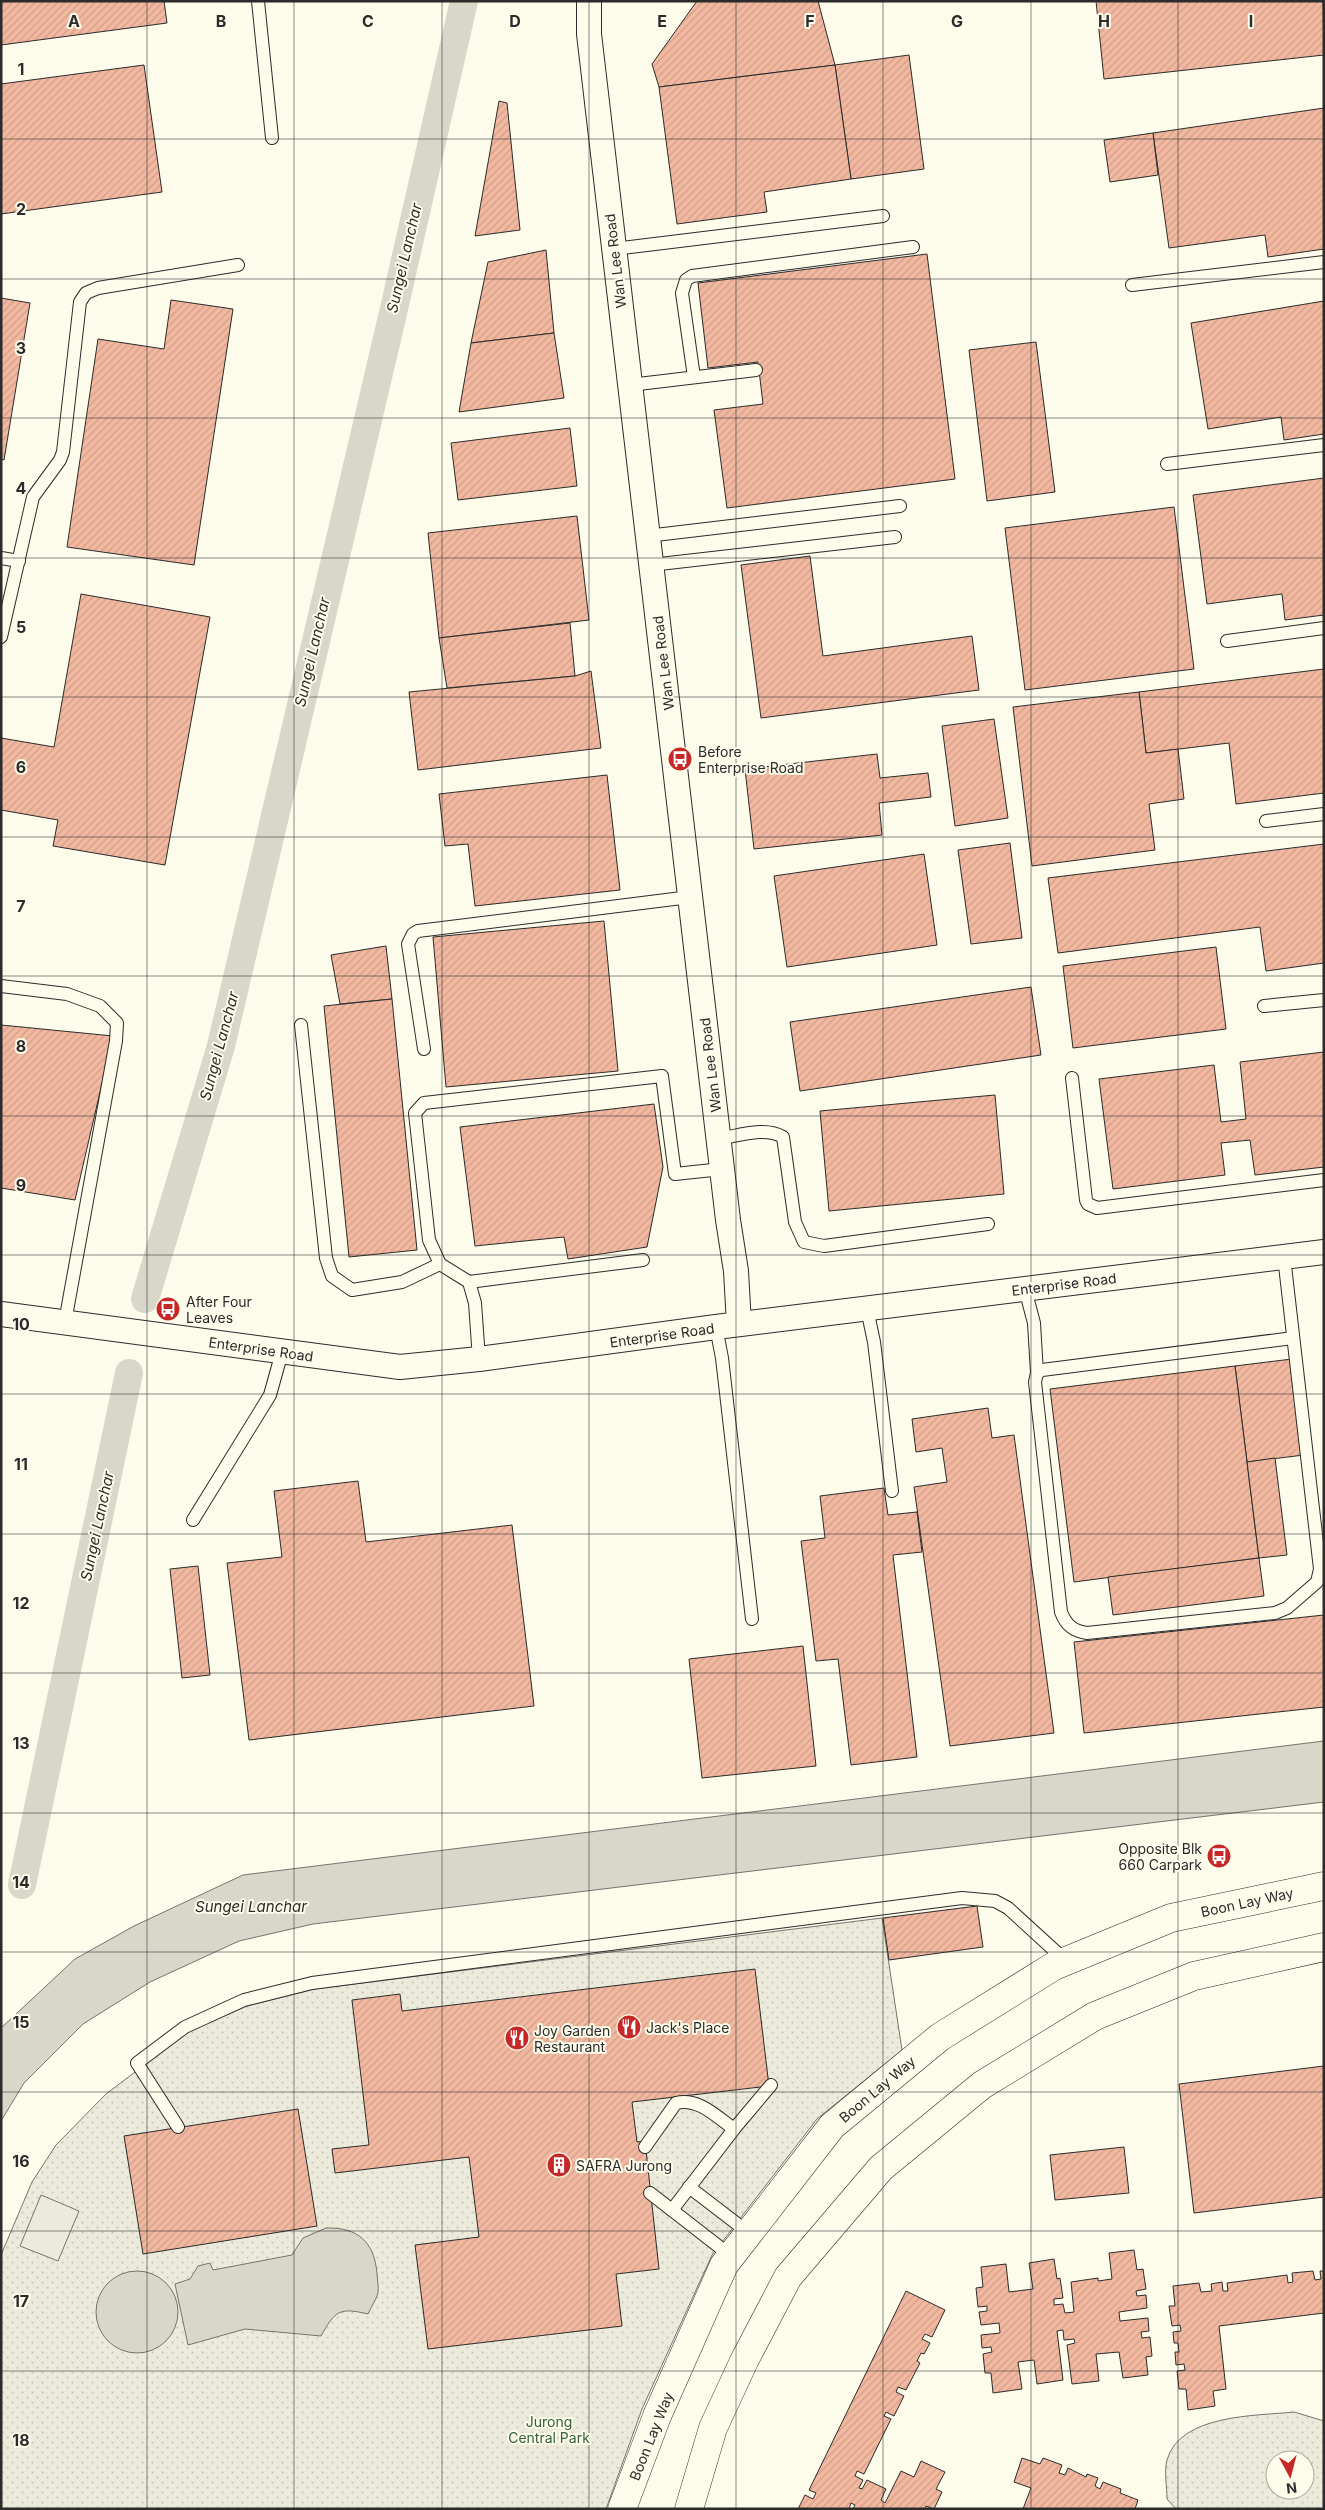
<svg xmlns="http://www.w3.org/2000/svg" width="1325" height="2510" viewBox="0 0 1325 2510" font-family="Inter,sans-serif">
  <defs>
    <pattern id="park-dots" width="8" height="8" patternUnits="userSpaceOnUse" patternTransform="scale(1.25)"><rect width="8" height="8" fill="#ecebdb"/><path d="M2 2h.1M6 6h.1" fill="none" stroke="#cbcabc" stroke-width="1.8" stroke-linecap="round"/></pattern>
    <pattern id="building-hatch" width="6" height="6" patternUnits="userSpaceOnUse" patternTransform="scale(1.25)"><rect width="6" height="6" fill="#f2b8a0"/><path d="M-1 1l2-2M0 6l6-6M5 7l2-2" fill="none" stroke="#d09e8a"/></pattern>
  </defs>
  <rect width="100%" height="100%" fill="#fdfbea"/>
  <!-- park -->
  <g fill="url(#park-dots)" stroke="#74746e" fill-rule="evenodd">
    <path d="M 882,1918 L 902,2050 L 817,2119 L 712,2255 L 642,2409 L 606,2509 L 1,2509 L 1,2255 L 32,2182 L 56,2145 L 106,2094 L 188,2032 L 247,2006 L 314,1989 Z"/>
    <path d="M 1294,2412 L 1324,2421 L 1324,2509 L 1176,2509 L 1167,2499 C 1167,2487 1164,2471 1167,2460 C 1180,2414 1256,2416 1294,2412 ZM 1275,2460 L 1305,2460 L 1305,2490 L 1275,2490 Z"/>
  </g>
  <!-- garden -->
  <path fill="#ecebdb" stroke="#74746e" d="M 41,2195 L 79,2211 L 58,2261 L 20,2246 Z"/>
  <!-- water -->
  <g fill="#d8d7c9" stroke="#74746e">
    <path d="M 1324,1741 L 1324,1802 L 313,1924 L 239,1941 L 150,1982 L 83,2024 L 24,2083 L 1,2121 L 1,2028 L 75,1959 L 134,1926 L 243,1875 Z"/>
    <path d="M 326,2228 C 358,2227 374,2242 377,2273 C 377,2279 379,2287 378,2293 C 376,2300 371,2307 368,2314 C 339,2307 335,2311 321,2336 L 245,2329 L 188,2345 L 175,2284 L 190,2279 L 198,2266 L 210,2263 L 213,2270 L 292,2255 L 303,2238 Z"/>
    <circle cx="137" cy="2312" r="41"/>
  </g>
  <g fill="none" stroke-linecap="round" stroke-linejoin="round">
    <!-- canal -->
    <g stroke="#d8d7c9" stroke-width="28">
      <path d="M 145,1299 L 221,1046 L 393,313 L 464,1"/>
      <path d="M 22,1885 L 129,1373"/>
    </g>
  </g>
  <!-- building -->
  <g fill="url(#building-hatch)" stroke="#2b2b2b">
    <path d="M 1,1 L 164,1 L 167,23 L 1,45 Z"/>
    <path d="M 697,1 L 818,1 L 835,65 L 659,87 L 652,64 Z"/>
    <path d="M 1096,1 L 1323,1 L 1324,55 L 1104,79 Z"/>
    <path d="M 909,55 L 924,169 L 851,179 L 835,65 Z"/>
    <path d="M 144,65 L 162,192 L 1,214 L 1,84 Z"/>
    <path d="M 835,65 L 851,179 L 764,192 L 767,212 L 677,224 L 659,87 Z"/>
    <path d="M 499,101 L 507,103 L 520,230 L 475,236 Z"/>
    <path d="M 1324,108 L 1324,249 L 1268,257 L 1265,235 L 1169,248 L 1153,133 Z"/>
    <path d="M 1153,133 L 1158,175 L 1110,182 L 1104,140 Z"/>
    <path d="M 546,250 L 554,333 L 471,343 L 488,262 Z"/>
    <path d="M 927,254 L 955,479 L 727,508 L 714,410 L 763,404 L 758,362 L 708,368 L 698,283 Z"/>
    <path d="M 1,298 L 30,303 L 4,460 L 1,459 Z"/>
    <path d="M 171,300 L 233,309 L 194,565 L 67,547 L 98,339 L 164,349 Z"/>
    <path d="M 1324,301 L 1324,434 L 1284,440 L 1281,417 L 1208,429 L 1191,323 Z"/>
    <path d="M 554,333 L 564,398 L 459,412 L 471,343 Z"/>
    <path d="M 1036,342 L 1055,492 L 987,501 L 969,350 Z"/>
    <path d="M 570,428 L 577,486 L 458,500 L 451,443 Z"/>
    <path d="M 1324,478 L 1324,615 L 1285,620 L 1282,594 L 1207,604 L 1193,495 Z"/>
    <path d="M 1174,507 L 1194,669 L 1025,690 L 1005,528 Z"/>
    <path d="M 577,516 L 589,620 L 439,638 L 428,533 Z"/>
    <path d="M 810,556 L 823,656 L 972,636 L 979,690 L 761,718 L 741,565 Z"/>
    <path d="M 81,594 L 210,617 L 165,865 L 53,846 L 58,820 L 1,810 L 1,738 L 54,747 Z"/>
    <path d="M 570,623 L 575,676 L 447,688 L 439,638 Z"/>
    <path d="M 1324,669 L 1324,793 L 1236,804 L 1229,743 L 1146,753 L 1139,692 Z"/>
    <path d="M 591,671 L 601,748 L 418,770 L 409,692 L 575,676 Z"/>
    <path d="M 1139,692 L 1146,753 L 1178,749 L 1184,799 L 1149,804 L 1155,850 L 1032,866 L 1013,707 Z"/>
    <path d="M 994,719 L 1008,818 L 955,826 L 942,726 Z"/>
    <path d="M 877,754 L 880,778 L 928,773 L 931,797 L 879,803 L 882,835 L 754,849 L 745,769 Z"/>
    <path d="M 607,775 L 620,890 L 475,906 L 468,844 L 445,846 L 439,794 Z"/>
    <path d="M 1010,843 L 1022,938 L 971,944 L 958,850 Z"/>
    <path d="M 1324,844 L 1324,963 L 1266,971 L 1260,927 L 1058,953 L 1048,878 Z"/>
    <path d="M 924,854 L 937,945 L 787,967 L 774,876 Z"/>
    <path d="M 604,921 L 618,1071 L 446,1087 L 433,937 Z"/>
    <path d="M 386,946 L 392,999 L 340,1004 L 331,955 Z"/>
    <path d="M 1216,947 L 1226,1029 L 1073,1048 L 1063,966 Z"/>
    <path d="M 1031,987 L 1041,1055 L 800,1091 L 790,1022 Z"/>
    <path d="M 392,999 L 417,1250 L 349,1257 L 324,1006 Z"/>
    <path d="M 1,1025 L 113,1036 L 75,1200 L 1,1188 Z"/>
    <path d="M 1324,1052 L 1324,1167 L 1255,1175 L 1250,1140 L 1221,1143 L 1225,1175 L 1113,1189 L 1099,1079 L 1214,1065 L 1221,1122 L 1246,1119 L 1240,1062 Z"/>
    <path d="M 995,1095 L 1004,1194 L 829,1211 L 820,1111 Z"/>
    <path d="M 654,1104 L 663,1167 L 647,1247 L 568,1259 L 564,1237 L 475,1246 L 460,1127 Z"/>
    <path d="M 1292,1359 L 1304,1455 L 1247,1462 L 1235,1366 Z"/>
    <path d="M 1235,1366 L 1259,1558 L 1074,1582 L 1050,1389 Z"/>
    <path d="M 988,1408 L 992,1438 L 1014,1435 L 1054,1733 L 950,1746 L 914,1487 L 947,1482 L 942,1448 L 916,1452 L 912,1419 Z"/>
    <path d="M 1275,1458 L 1287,1555 L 1259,1558 L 1247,1462 Z"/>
    <path d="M 358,1481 L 366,1542 L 512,1525 L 534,1706 L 249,1740 L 227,1563 L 282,1557 L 274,1491 Z"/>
    <path d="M 884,1488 L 888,1515 L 917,1512 L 922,1552 L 893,1555 L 917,1757 L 851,1765 L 838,1659 L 816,1661 L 801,1541 L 825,1538 L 820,1496 Z"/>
    <path d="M 1259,1558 L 1264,1596 L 1113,1615 L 1108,1577 Z"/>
    <path d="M 198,1566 L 210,1675 L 182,1678 L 170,1569 Z"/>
    <path d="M 1324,1615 L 1324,1707 L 1084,1733 L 1074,1642 Z"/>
    <path d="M 803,1646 L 816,1766 L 702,1778 L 689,1659 Z"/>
    <path d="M 977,1906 L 983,1947 L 889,1960 L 883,1918 Z"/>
    <path d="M 755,1969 L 769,2086 L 632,2102 L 637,2142 L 645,2141 L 659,2269 L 616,2274 L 622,2326 L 428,2349 L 415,2245 L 479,2237 L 469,2157 L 335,2173 L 332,2149 L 369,2145 L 352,2000 L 400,1994 L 402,2011 Z"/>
    <path d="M 1324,2066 L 1324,2197 L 1194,2213 L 1179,2084 Z"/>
    <path d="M 298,2109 L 317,2226 L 143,2254 L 124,2136 Z"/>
    <path d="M 1124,2147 L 1129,2193 L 1055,2200 L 1050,2155 Z"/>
    <path d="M 1134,2250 L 1137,2270 L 1143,2269 L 1146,2289 L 1136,2291 L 1137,2296 L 1146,2295 L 1147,2308 L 1119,2312 L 1120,2321 L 1148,2318 L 1149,2331 L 1141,2332 L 1142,2338 L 1150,2337 L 1152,2356 L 1146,2357 L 1148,2375 L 1123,2378 L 1119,2352 L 1096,2354 L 1099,2381 L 1072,2384 L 1067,2345 L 1075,2343 L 1074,2339 L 1064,2340 L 1063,2330 L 1057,2331 L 1063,2380 L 1037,2384 L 1034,2360 L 1018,2362 L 1022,2389 L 993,2393 L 991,2373 L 985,2373 L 983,2354 L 992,2352 L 991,2347 L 982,2348 L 981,2335 L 1000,2333 L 999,2323 L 981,2325 L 979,2312 L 987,2311 L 987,2306 L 978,2307 L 976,2288 L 983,2287 L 981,2267 L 1006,2264 L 1009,2292 L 1033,2289 L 1029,2263 L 1054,2259 L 1057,2279 L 1060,2278 L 1063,2298 L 1054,2299 L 1054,2305 L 1063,2304 L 1065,2313 L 1074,2312 L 1071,2282 L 1098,2278 L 1098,2281 L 1112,2279 L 1109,2253 Z"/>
    <path d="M 1313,2271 L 1315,2280 L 1321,2279 L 1320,2271 L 1324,2271 L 1324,2313 L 1219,2326 L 1226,2389 L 1213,2391 L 1215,2406 L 1188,2410 L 1186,2389 L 1179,2389 L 1177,2371 L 1185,2370 L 1184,2364 L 1176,2365 L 1175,2352 L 1179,2352 L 1178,2343 L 1174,2343 L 1173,2332 L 1181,2331 L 1180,2325 L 1172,2326 L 1169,2306 L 1175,2306 L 1173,2286 L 1199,2283 L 1201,2292 L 1212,2291 L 1211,2284 L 1222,2282 L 1223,2291 L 1228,2291 L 1227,2283 L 1287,2275 L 1288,2283 L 1293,2282 L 1292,2273 Z"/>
    <path d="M 906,2291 L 945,2310 L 932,2337 L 925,2334 L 922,2339 L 930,2343 L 924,2354 L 921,2353 L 917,2361 L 920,2363 L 906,2390 L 898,2387 L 896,2392 L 904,2396 L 894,2416 L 886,2412 L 884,2416 L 891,2419 L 864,2474 L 857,2471 L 855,2476 L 863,2480 L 859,2488 L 862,2489 L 867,2480 L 886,2489 L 881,2500 L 885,2503 L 901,2471 L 914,2477 L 921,2461 L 945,2472 L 936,2489 L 942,2492 L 934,2509 L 926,2506 L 925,2509 L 853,2509 L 855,2505 L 851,2503 L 849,2509 L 798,2509 L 805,2495 L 813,2499 L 816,2493 L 809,2490 Z"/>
    <path d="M 1022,2458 L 1040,2464 L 1043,2458 L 1062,2465 L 1059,2473 L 1065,2475 L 1068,2468 L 1086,2477 L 1087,2474 L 1098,2478 L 1095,2486 L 1100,2489 L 1103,2482 L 1121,2489 L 1120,2493 L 1138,2500 L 1135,2509 L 1023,2509 L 1031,2488 L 1014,2482 Z"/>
  </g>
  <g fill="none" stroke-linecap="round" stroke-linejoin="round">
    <defs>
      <g id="service">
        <path d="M 258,1 L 272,138"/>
        <path d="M 614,249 L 883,216"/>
        <path d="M 1132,285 L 1324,262"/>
        <path d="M 694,377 L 682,293 L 686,280 L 692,276 L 913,247"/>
        <path d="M 630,385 L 756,370"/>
        <path d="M 1167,464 L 1324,445"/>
        <path d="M 647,536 L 900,506"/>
        <path d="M 1,558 L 19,561"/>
        <path d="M 651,565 L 895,537"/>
        <path d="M 1,637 L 33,497 L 60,460 L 63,452 L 80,302 L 86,293 L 98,288 L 238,265"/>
        <path d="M 1227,641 L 1324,628"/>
        <path d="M 1266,821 L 1324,814"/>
        <path d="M 1,986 L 67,994 L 100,1006 L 117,1023 L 116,1041 L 65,1322"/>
        <path d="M 1264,1006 L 1324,1000"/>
        <path d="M 301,1025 L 326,1258 L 332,1276 L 352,1290 L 402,1282 L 440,1264"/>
        <path d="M 424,1049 L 408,944 L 413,934 L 418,931 L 690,897"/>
        <path d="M 1072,1078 L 1086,1200 L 1088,1204 L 1097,1208 L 1324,1180"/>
        <path d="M 718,1139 C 738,1136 765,1126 783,1137 L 795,1222 L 804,1242 L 824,1246 L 988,1224"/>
        <path d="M 469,1282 L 643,1260"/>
        <path d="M 1025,1289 L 1034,1323 L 1037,1373 L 1035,1382 L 1061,1612 C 1066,1625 1073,1631 1087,1633 L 1275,1613 L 1287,1608 L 1317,1582 L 1320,1569 L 1284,1257"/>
        <path d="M 867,1309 L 874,1342 L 892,1491"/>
        <path d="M 716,1327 L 722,1358 L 752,1619"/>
        <path d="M 479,1359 L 475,1303 L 469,1282 L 440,1264 L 429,1240 L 415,1113 L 424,1103 L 662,1076 L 675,1174 L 722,1169"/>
        <path d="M 1037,1373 L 1042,1370 L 1293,1338"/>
        <path d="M 193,1520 L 270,1395 L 282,1352"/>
        <path d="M 178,2127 L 137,2063 L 185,2027 L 244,2000 L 312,1983 L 962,1898 L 995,1901 L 1008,1908 L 1066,1961"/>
        <path d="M 645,2147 L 676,2103 C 698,2097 717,2117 734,2129"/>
        <path d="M 689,2187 L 749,2233"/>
        <path d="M 650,2193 L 731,2256"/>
        <path d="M 672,2210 L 734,2129 L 771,2085"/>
      </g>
      <g id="minor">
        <path d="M 589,1 L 589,34 L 728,1220 L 736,1271 L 739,1324"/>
        <path d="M 1,1314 L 400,1367 L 479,1359 L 716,1327 L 1324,1252"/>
      </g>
      <g id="primary">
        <path d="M 622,2509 L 657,2416 L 724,2265 L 832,2126 L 940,2037 L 1054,1966 L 1171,1918 L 1324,1886"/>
        <path d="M 689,2509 L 713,2428 L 744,2361 L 788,2277 L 881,2168 L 982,2085 L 1095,2016 L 1194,1976 L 1324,1947"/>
      </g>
    </defs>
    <!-- service casing -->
    <use href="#service" stroke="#2b2b2b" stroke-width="14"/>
    <!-- minor casing -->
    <use href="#minor" stroke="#2b2b2b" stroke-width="26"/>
    <!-- primary casing -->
    <use href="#primary" stroke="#2b2b2b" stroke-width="29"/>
    <!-- service -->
    <use href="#service" stroke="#fdfbea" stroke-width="12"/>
    <!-- minor -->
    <use href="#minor" stroke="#fdfbea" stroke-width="24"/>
    <!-- primary -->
    <use href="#primary" stroke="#fdfbea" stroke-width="28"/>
  </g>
  <!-- grid -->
  <path fill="none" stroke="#2b2b2b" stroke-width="1" stroke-opacity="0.55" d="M 147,1 L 147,2509M 294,1 L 294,2509M 442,1 L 442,2509M 589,1 L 589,2509M 736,1 L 736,2509M 883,1 L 883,2509M 1031,1 L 1031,2509M 1178,1 L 1178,2509M 1,139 L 1324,139M 1,279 L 1324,279M 1,418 L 1324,418M 1,558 L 1324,558M 1,697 L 1324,697M 1,837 L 1324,837M 1,976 L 1324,976M 1,1116 L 1324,1116M 1,1255 L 1324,1255M 1,1394 L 1324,1394M 1,1534 L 1324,1534M 1,1673 L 1324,1673M 1,1813 L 1324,1813M 1,1952 L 1324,1952M 1,2092 L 1324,2092M 1,2231 L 1324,2231M 1,2371 L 1324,2371"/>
  <!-- icons -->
  <defs>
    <symbol id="bus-disc" viewBox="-11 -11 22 22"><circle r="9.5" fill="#c62828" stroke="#fdfbea"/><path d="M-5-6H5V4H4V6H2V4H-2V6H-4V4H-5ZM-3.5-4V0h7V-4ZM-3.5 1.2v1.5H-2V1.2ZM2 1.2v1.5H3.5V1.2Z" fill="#fff"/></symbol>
    <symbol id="restaurant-disc" viewBox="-11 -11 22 22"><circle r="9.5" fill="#c62828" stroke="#fdfbea"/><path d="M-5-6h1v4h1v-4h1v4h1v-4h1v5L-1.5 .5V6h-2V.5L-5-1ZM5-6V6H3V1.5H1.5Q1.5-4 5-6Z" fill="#fff"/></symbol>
    <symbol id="building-disc" viewBox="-11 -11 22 22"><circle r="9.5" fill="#c62828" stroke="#fdfbea"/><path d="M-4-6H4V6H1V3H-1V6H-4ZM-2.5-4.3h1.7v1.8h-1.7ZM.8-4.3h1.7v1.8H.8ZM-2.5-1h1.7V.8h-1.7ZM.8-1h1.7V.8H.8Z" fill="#fff"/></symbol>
  </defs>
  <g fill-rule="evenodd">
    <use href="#bus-disc" x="666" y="745" width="28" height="28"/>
    <use href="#bus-disc" x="154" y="1295" width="28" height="28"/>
    <use href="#bus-disc" x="1205" y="1842" width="28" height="28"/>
    <use href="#restaurant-disc" x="615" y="2013" width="28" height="28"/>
    <use href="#restaurant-disc" x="503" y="2024" width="28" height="28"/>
    <use href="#building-disc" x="545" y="2151" width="28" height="28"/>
  </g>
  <g text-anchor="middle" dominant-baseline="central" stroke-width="4" stroke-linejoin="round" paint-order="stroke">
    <!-- street labels -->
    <g font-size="14" fill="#2b2b2b" stroke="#fdfbea">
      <text transform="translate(615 261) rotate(-97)">Wan Lee Road</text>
      <text transform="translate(663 663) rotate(-97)">Wan Lee Road</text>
      <text transform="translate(710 1065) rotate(-97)">Wan Lee Road</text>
      <text transform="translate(1064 1284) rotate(-7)">Enterprise Road</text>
      <text transform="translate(662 1335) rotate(-8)">Enterprise Road</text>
      <text transform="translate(261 1349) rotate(8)">Enterprise Road</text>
      <text transform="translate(1247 1902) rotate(-12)">Boon Lay Way</text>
      <text transform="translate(877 2089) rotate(-40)">Boon Lay Way</text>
      <text transform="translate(651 2436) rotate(-68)">Boon Lay Way</text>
    </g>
    <!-- poi labels -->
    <g font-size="14" fill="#2b2b2b" stroke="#fdfbea" text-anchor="start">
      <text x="698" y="751">Before<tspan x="698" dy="16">Enterprise Road</tspan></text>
      <text x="186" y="1301">After Four<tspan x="186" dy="16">Leaves</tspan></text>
      <text x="1202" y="1848" text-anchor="end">Opposite Blk<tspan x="1202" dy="16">660 Carpark</tspan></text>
      <text x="646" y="2027">Jack's Place</text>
      <text x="534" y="2030">Joy Garden<tspan x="534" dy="16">Restaurant</tspan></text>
      <text x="576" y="2165">SAFRA Jurong</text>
    </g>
    <!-- park labels -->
    <g font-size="14" fill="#34623c" stroke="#fdfbea">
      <text x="549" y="2421">Jurong<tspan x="549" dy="16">Central Park</tspan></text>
    </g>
    <!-- water labels -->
    <g font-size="15" font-style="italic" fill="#2b2b2b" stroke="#fdfbea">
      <text transform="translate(404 258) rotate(-77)">Sungei Lanchar</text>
      <text transform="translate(312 652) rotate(-77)">Sungei Lanchar</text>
      <text transform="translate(219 1046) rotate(-75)">Sungei Lanchar</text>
      <text transform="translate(97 1526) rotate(-78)">Sungei Lanchar</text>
      <text x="251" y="1906">Sungei Lanchar</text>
    </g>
  </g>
  <g font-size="16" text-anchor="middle" font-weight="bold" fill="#2b2b2b" stroke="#fdfbea" stroke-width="4" stroke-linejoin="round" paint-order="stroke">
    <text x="74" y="27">A</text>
    <text x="221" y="27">B</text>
    <text x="368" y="27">C</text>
    <text x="515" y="27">D</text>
    <text x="662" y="27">E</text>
    <text x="810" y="27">F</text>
    <text x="957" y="27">G</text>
    <text x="1104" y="27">H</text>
    <text x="1251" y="27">I</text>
    <text x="21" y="75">1</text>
    <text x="21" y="215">2</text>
    <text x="21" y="354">3</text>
    <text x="21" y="494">4</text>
    <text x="21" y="633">5</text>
    <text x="21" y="773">6</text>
    <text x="21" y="912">7</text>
    <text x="21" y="1052">8</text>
    <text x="21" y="1191">9</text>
    <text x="21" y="1330">10</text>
    <text x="21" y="1470">11</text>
    <text x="21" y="1609">12</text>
    <text x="21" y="1749">13</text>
    <text x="21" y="1888">14</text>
    <text x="21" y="2028">15</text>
    <text x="21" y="2167">16</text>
    <text x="21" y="2307">17</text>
    <text x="21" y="2446">18</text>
  </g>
  <!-- border -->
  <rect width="1325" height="2510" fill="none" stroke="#2b2b2b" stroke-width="5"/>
  <!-- north arrow -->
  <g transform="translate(1290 2475) rotate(173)"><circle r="24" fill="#fdfbea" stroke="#a9a89e"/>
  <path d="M0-4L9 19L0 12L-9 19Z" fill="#c62828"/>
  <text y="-8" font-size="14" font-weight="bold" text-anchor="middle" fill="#2b2b2b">N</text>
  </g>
</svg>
